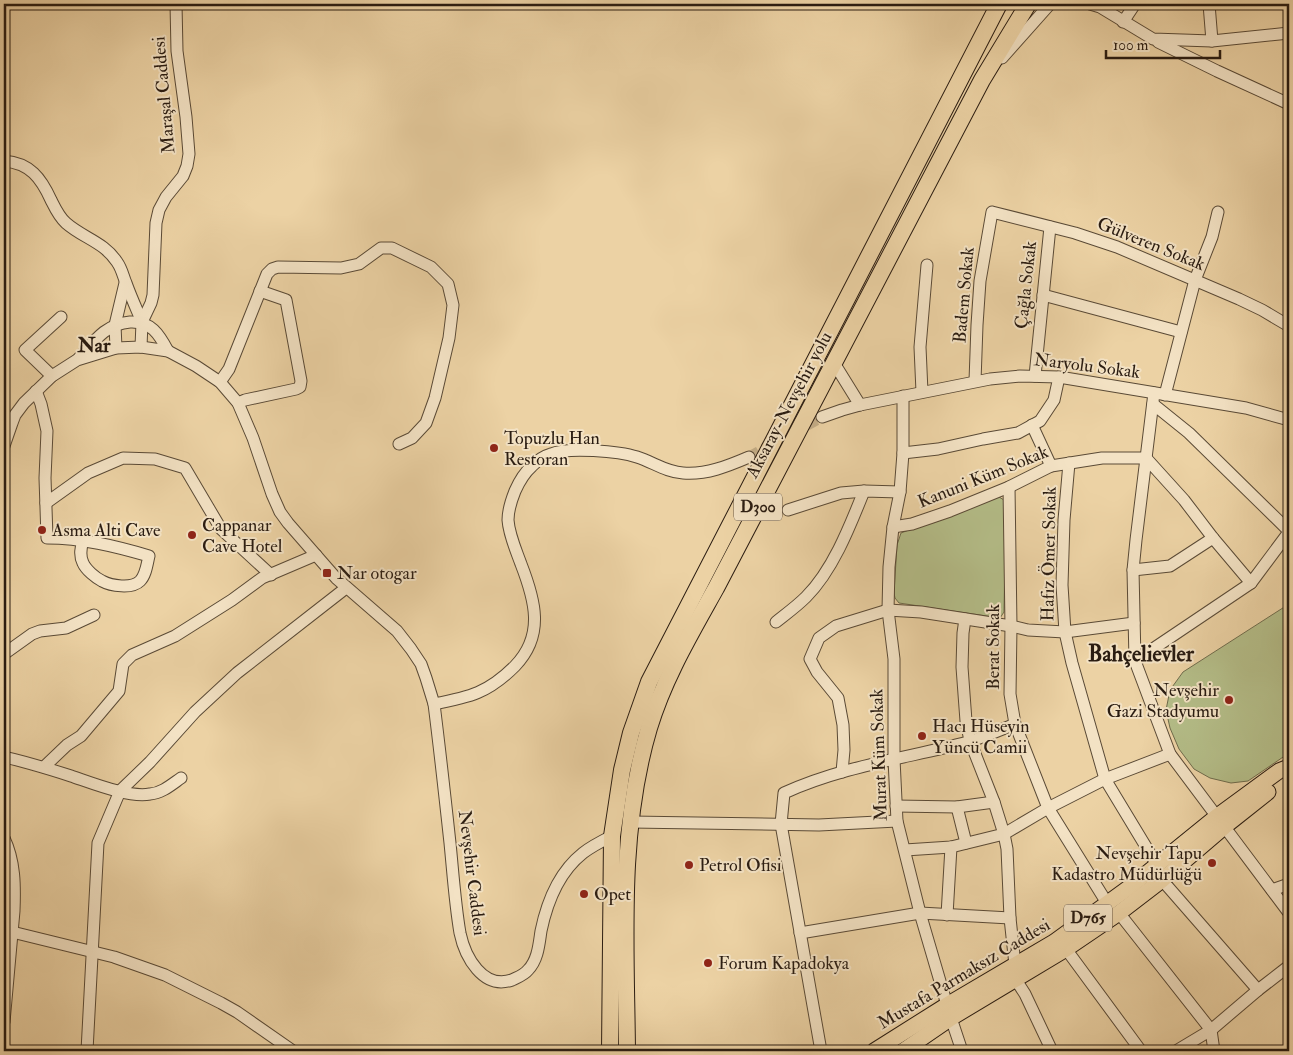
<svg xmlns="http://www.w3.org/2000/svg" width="1293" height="1055" viewBox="0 0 1293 1055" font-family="'IM FELL Double Pica',serif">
  <rect width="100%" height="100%" fill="#ecd2a4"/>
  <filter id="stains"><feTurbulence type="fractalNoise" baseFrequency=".004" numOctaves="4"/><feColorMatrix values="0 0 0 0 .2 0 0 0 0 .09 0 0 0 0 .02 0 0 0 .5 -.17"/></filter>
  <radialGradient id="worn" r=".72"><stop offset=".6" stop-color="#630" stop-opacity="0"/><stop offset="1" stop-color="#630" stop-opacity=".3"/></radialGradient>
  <!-- green -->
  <g fill="#b4bd88" stroke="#6f6c4c">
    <path d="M 999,497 L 1004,500 L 1006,505 L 1004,612 L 1000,618 L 899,603 L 895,598 L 894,593 L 897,545 L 901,533 L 993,498 Z"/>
    <path d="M 1289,604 L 1289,753 L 1248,781 L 1231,783 L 1210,778 L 1194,769 L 1179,749 L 1170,728 L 1166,710 L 1170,690 L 1183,672 Z"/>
  </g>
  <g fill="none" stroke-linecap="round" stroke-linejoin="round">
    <!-- minor-tunnel -->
    <path stroke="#c5ae87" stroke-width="11" stroke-dasharray="11 5.5" stroke-linecap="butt" d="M 749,457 L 822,417"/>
    <defs>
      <g id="minor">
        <path d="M 1090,4 L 1100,7 L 1153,39 L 1212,41 L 1289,33"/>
        <path d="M 1209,4 L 1212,41"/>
        <path d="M 1123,22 L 1135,4"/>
        <path d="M 1158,42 L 1217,71 L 1289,104"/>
        <path d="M 1002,58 L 1050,4"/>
        <path d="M 4,161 C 30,163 41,178 51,200 C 55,208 59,217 66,223 C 83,238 104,242 117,262 C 122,269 123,276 126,283 C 131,297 137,310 142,322"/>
        <path d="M 1043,295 L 1181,332"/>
        <path d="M 141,347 L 142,322 L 151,303 L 153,295 L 156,223 L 159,210 L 166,197 L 183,176 L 187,166 L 189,154 L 186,117 L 177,51 L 176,4"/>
        <path d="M 116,348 L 115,325 L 125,283"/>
        <path d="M 79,358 C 87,349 95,339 104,332 C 112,326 120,323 130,322 C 151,321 159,334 168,351"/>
        <path d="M 834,363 L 860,405"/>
        <path d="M 52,376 L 25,350 L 61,317"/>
        <path d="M 1035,376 L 1050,227"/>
        <path d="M 975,381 L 977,325 L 980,281 L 992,212 L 1075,233 L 1117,247 L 1239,299 L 1262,310 L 1289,326"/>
        <path d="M 220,382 L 229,369 L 267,274 L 272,269 L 278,267 L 341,268 L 359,264 L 381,248 L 392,248 L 431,267 L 448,284 L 453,305 L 449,338 L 435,398 L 426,423 L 412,438 L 399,444"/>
        <path d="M 36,391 L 41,404 L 47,431 L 45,478 L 47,538 C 82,538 115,546 149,556 C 147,564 146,575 140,581 C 132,589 111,586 102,581 C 96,578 86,570 83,563 C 79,555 81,547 83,540"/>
        <path d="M 922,392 L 920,347 L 927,265"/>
        <path d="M 1154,393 L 1136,540 L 1133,570 L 1135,661 L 1170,754 L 1289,913"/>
        <path d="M 1165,395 L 1195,280 L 1212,237 L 1218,212"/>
        <path d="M 903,396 L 903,453 L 900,492 L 893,527 L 889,567 L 888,610 L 894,659 L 894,759 L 897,821 L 920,913 L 947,1005"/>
        <path d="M 238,403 L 245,400 L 296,389 L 300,387 L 301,381 L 286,300 L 260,291"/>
        <path d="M 1153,404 L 1189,433 L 1289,531"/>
        <path d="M 822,417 L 842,410 L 860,405 L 990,379 L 1020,376 L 1059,377 L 1228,405 L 1246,408 L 1289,420"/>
        <path d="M 1032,425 L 1051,466"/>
        <path d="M 4,446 L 12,423 L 15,415 L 24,403 L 52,376 L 77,360 L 116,348 L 141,347 L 168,351 L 196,366 L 220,382 L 238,403 L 253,438 L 272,494 L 280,512 L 288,523 L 336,578 L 397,631 L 411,649 L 421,664 L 426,678 L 434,704 C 440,751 445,797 450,843 C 453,873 455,904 460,933 C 465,957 483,990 512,980 C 518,977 524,975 528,970 C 538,960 539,944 541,931 C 547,902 559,872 583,853 C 592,846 602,841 612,836"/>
        <path d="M 903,453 L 938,449 L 983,439 L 1018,433 L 1040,421 L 1054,400 L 1059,377"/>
        <path d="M 1069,463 L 1064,520 L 1062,585 L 1065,632 L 1072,663 L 1105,779 L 1157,865"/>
        <path d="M 1009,487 L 1011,626 L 1010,694 L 1015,724 L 1048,808 L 1107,903"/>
        <path d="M 46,503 L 88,473 L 123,458 L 155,459 L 185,468 L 221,529 L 271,575"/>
        <path d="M 788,510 L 841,493 L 864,491 L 900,492"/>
        <path d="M 893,527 L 912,524 L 950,511 L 1009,487 L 1051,466 L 1102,458 L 1146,458 L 1184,500 L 1213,538 L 1251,583"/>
        <path d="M 1133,570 L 1170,566 L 1213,538"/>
        <path d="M 965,619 L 963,633 L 962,667 L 966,721 L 970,741 L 994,802 L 1004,834 L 1007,849 L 1010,918 L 1015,965"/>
        <path d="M 776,622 C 786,614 797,606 806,597 C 833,570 850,526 864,491"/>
        <path d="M 4,654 L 32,634 L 40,631 L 66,628 L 94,615"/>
        <path d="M 1135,661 L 1251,583 L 1289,532"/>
        <path d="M 434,704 C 470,697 488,693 515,666 C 545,635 535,600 521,564 C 516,550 509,535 508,520 C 508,510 511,501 515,491 C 519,482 524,473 532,466 C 537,461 544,456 551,454 C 568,447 619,451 637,457 C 653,462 666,472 683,473 C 706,475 728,466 749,457"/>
        <path d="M 4,757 C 27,762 49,769 71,776 C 92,783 129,798 150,794 C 162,793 171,785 181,778"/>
        <path d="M 44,767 L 67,745 L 81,736 L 119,691 L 123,664 L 132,655 L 175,636 L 232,600 L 262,578 L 316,555"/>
        <path d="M 842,772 L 844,750 L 843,725 L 838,698 L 817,672 L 810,659 L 819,638 L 836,626 L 888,610 L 921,612 L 1011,626 L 1028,630 L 1065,632 L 1134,623"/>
        <path d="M 896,806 L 957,807 L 994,802"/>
        <path d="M 957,807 L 966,843"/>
        <path d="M 631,822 L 819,825 L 897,821"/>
        <path d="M 4,838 C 15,861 15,886 14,911 L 4,1022"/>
        <path d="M 905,850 L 951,847 L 1004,834 L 1048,808 L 1105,779 L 1170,754"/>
        <path d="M 1162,880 L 1258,990"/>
        <path d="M 1272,890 L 1289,884"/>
        <path d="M 1119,913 L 1211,1030 L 1214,1051"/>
        <path d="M 947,915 L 951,847"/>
        <path d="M 4,930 L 114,957 L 165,975 L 221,1003 L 237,1012 L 293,1051"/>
        <path d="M 800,933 L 920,913 L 1010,918"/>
        <path d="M 1066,949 L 1141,1051"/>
        <path d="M 1016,980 L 1025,994 L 1052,1051"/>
        <path d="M 951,1018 L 962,1051"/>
        <path d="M 87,1051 L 98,843 L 120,791 L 150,762 L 195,712 L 237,673 L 346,588"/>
        <path d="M 821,1051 L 781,824 L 784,793 C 843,766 907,758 968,742 C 984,737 1000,730 1015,724"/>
        <path d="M 1176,1051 L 1211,1030 L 1258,990 L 1289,966"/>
      </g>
      <g id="major">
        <path d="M 874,1051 L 947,1005 L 1054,942 L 1131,886 L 1216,817 L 1279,771 L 1289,767"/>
        <path d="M 903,1051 L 951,1018 L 1066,949 L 1119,913 L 1162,880 L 1224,827 L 1268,792"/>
      </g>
      <g id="highway">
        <path d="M 610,1051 L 612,836 L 622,770 L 631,733 L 649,682 L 999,4"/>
        <path d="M 627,1051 C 626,943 618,832 649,728 C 664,678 691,633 716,588 L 982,80 L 1028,4"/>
      </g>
    </defs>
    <!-- minor casing -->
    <use href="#minor" stroke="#5a4a36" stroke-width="13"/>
    <!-- major casing -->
    <use href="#major" stroke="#2a1c11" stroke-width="17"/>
    <!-- highway casing -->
    <use href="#highway" stroke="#2a1c11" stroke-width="18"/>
    <!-- minor -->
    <use href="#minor" stroke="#f3e2c4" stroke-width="11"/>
    <!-- major -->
    <use href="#major" stroke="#ecd2a4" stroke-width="15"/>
    <!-- highway -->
    <use href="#highway" stroke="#ecd2a4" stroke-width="16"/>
  </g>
  <!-- markers -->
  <g fill="#8f2418" stroke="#f3e2c4" stroke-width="2">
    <circle cx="494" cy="448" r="5"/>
    <circle cx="42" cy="530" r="5"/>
    <circle cx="192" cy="535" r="5"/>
    <rect x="322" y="568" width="10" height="10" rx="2.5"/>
    <circle cx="1229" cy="700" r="5"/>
    <circle cx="922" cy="736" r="5"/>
    <circle cx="1212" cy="863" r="5"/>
    <circle cx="689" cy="865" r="5"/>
    <circle cx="584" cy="894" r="5"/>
    <circle cx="708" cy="963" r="5"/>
  </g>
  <g text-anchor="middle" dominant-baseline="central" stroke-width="4" stroke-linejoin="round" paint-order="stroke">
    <!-- shield labels -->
    <g fill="#f3e2c4" stroke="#665747" stroke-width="1">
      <rect x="734" y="493.5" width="48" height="27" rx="4"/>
      <rect x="1064" y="904.5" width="48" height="27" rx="4"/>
    </g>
    <g font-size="16" font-weight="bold" fill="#2a1c11">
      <text x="758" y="507">D300</text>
      <text x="1088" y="918">D765</text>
    </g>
    <!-- street labels -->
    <g font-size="18" fill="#2a1c11" stroke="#f3e2c4">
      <text transform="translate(164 95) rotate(-95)">Maraşal Caddesi</text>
      <text transform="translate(1151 244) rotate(22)">Gülveren Sokak</text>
      <text transform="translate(1026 285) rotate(-84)">Çağla Sokak</text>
      <text transform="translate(964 295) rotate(-85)">Badem Sokak</text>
      <text transform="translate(1087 366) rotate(7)">Naryolu Sokak</text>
      <text transform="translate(789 405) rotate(-62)">Aksaray-Nevşehir yolu</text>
      <text transform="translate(983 477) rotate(-22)">Kanuni Küm Sokak</text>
      <text transform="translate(1049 554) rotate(-89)">Hafız Ömer Sokak</text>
      <text transform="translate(993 647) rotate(-90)">Berat Sokak</text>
      <text transform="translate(879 755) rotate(-92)">Murat Küm Sokak</text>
      <text transform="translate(472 873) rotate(83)">Nevşehir Caddesi</text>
      <text transform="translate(964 974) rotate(-31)">Mustafa Parmaksız Caddesi</text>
    </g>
    <!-- poi labels -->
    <g font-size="18" fill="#2a1c11" stroke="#f3e2c4" text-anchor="start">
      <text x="504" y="438">Topuzlu Han<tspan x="504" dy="21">Restoran</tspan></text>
      <text x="202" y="525">Cappanar<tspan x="202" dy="21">Cave Hotel</tspan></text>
      <text x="52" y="530">Asma Alti Cave</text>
      <text x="337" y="573">Nar otogar</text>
      <text x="1219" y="690" text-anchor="end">Nevşehir<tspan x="1219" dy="21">Gazi Stadyumu</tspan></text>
      <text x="932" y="726">Hacı Hüseyin<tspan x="932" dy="21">Yüncü Camii</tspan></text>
      <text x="1202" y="853" text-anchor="end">Nevşehir Tapu<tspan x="1202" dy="21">Kadastro Müdürlüğü</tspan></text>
      <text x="699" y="865">Petrol Ofisi</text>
      <text x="594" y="894">Opet</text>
      <text x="718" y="963">Forum Kapadokya</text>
    </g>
    <!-- quarter labels -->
    <g font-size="20" font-weight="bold" fill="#2a1c11" stroke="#f3e2c4">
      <text x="94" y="345">Nar</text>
    </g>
    <!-- district labels -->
    <g font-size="22" font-weight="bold" fill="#2a1c11" stroke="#f3e2c4">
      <text x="1141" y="654">Bahçelievler</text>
    </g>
  </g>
  <!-- margin -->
  <rect width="1293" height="1055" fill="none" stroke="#ecd2a4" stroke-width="20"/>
  <rect x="5" y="5" width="1283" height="1045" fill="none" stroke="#2a1c11" stroke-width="2.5"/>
  <rect x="10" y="10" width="1273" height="1035" fill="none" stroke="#2a1c11"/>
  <!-- scale -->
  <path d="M1106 50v8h114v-8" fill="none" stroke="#2a1c11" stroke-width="2.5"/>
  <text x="1113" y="50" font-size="15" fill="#2a1c11" stroke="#f3e2c4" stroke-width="4" paint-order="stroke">100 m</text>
  <rect width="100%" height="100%" filter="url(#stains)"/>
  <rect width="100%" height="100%" fill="url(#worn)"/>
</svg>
